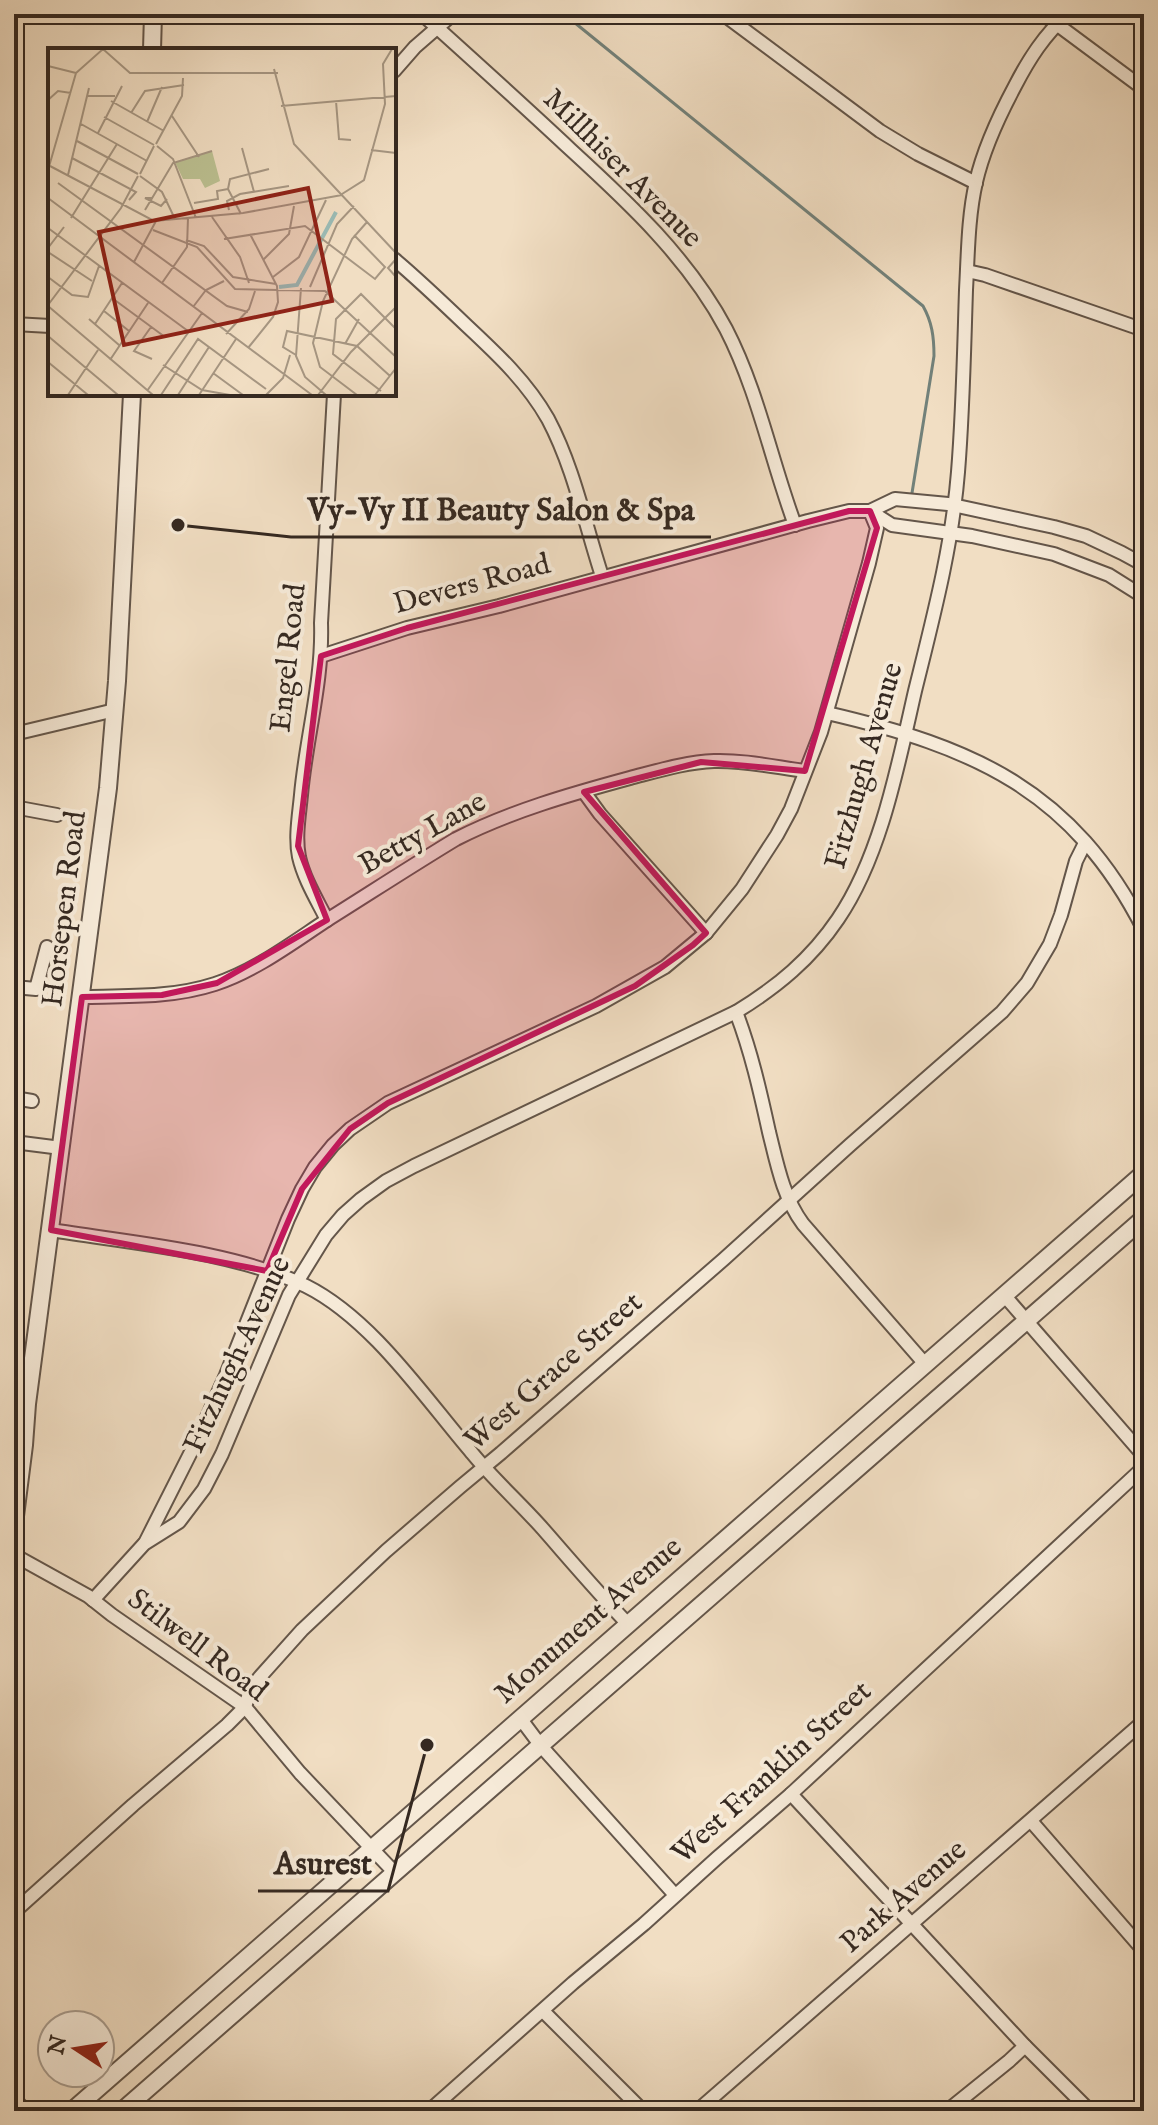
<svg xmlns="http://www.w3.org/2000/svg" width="1158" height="2125" viewBox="0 0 1158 2125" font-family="'IM FELL English',serif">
  <rect width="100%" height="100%" fill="#f1dec3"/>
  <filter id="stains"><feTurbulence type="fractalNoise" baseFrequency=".0025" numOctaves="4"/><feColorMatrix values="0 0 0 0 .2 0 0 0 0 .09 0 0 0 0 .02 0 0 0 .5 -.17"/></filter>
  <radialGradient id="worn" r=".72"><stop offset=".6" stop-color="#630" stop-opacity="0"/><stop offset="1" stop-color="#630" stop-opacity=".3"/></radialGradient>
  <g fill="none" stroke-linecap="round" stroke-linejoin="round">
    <!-- stream -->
    <path stroke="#72817a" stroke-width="3" d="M 564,14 L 923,306 C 932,322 934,337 934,356 L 912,493"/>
    <defs>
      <g id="minor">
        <path d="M 422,14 C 472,59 522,104 571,150 C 629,203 689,259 726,329 C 758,391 771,460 795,525"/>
        <path d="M 723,14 L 880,131 L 918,154 L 976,183"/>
        <path d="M 1043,14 L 1144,89"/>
        <path d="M 394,71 L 415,47 L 453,14"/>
        <path d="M 394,259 C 419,280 443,303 467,326 C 497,354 527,382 548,419 C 574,468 585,524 602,576"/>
        <path d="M 967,271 L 985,275 L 1144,330"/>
        <path d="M 14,324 L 50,326"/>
        <path d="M 870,511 L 892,525 L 972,536 L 1054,554 L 1109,575 L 1144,597"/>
        <path d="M 321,656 L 407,628 L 499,606 L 808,521 L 849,511 L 870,511 L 895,499 L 948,504 L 1054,527 L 1086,536 L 1122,553 L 1144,565"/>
        <path d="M 827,713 C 974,747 1073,790 1144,930"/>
        <path d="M 14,734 L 115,710"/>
        <path d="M 584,792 L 600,814 L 706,933"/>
        <path d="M 14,807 L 57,815"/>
        <path d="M 327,920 C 317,900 304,879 299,857 C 295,837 299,816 301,795 C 306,738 323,681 321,623 L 334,394"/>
        <path d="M 14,987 L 36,989 L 47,947"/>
        <path d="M 82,997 C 127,996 172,998 215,984 C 255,971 292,943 327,920 C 370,893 413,865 456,839 C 511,811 571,794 630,778 C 657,771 686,762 714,761 C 744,760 775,767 805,771"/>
        <path d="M 736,1012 C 751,1051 760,1091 769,1132 C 777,1164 783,1197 803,1224 L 925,1364"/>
        <path d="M 14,1098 L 32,1101"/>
        <path d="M 14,1142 L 61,1148"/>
        <path d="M 51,1230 C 131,1243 233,1251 306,1286 C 372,1319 424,1397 472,1453 C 494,1480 520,1503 543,1529 C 571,1561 598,1593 628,1624"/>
        <path d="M 1004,1295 L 1144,1456"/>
        <path d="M 14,1365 L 32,1364"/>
        <path d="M 145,1543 L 197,1440 L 226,1375 L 288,1219 L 302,1189 L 315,1167 L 333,1145 L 350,1129 L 388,1103 L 596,1006 L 665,967 L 706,933 L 742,889 L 777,835 L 791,809 L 821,732 L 869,563 L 877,528 L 870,511"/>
        <path d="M 14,1555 L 88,1596 L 112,1615 L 245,1707 L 300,1773 L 395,1873"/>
        <path d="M 93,1600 L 144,1544 L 179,1522 L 204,1489 L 222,1454 L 289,1295 L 326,1235 L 343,1215 L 361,1199 L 386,1181 L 414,1166 L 736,1012 C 777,987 811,959 838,919 C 881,856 898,765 915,691 C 933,618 952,547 958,472 C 963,411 964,351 966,290 C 968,254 968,217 976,182 C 983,151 1000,114 1015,86 C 1029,59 1044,35 1068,14"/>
        <path d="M 520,1718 L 541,1746 L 675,1895"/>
        <path d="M 791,1794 L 1025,2046 L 1090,2111"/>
        <path d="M 1031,1821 L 1144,1951"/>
        <path d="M 14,1912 L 133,1805 L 227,1725 L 245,1707 L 250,1690 L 259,1678 L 302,1630 L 386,1551 L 460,1487 L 501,1453 L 724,1259 L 850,1145 L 1002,1012 L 1027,983 L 1050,944 L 1061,915 L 1076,861 L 1085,843"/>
        <path d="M 543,2011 L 643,2111"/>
        <path d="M 14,2098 L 25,2111"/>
        <path d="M 429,2111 L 573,1983 L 644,1924 L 717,1858 L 791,1794 L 1144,1467"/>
        <path d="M 697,2111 L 1144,1721"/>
        <path d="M 947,2111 L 1009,2061 L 1025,2046"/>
      </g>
      <g id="tertiary">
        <path d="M 152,50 L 153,14"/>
        <path d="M 14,1524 L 24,1445 L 27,1404 L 108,788 L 117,681 L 132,394"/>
        <path d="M 72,2111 L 1144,1173"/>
        <path d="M 122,2111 L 1144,1218"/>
      </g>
    </defs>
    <!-- minor casing -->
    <use href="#minor" stroke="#64564a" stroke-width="16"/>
    <!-- tertiary casing -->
    <use href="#tertiary" stroke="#64564a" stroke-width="20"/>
    <!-- minor -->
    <use href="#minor" stroke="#f6ead8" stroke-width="12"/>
    <!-- tertiary -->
    <use href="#tertiary" stroke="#f6ead8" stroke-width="16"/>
  </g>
  <!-- marked area -->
  <path fill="#c2185b" fill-opacity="0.2" stroke="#c2185b" stroke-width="6" stroke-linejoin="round" d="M 849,511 L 870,511 L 877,528 L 805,771 L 701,762 L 584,792 L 706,933 L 693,945 L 635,986 L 388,1103 L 350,1129 L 302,1189 L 267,1271 L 51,1230 L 82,997 L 162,995 L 217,983 L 327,920 L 298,846 L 321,656 L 407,628 Z"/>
  <g text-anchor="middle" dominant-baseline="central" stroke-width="8" stroke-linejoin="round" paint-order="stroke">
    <!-- street labels -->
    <g font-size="30" fill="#352921" stroke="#f6ead8">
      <text transform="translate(622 169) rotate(45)">Millhiser Avenue</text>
      <text transform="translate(472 585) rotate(-15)">Devers Road</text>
      <text transform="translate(289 658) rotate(-84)">Engel Road</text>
      <text transform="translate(865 766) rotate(-74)">Fitzhugh Avenue</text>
      <text transform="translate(423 834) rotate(-29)">Betty Lane</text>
      <text transform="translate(65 909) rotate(-83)">Horsepen Road</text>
      <text transform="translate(238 1355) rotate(-65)">Fitzhugh Avenue</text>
      <text transform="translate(554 1372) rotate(-41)">West Grace Street</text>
      <text transform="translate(589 1621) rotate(-41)">Monument Avenue</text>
      <text transform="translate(197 1646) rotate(37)">Stilwell Road</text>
      <text transform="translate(772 1773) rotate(-42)">West Franklin Street</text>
      <text transform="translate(904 1897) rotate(-41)">Park Avenue</text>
    </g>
  </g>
  <!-- overview -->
  <g transform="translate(48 48)">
    <rect width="348" height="348" fill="#f1dec3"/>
    <path d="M 164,103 L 172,133 L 157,140 L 152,131 L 135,131 L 127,114 Z" fill="#bcc192"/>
    <path fill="none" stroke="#9bbcb6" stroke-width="4" d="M 231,239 L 249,237 L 288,164"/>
    <path fill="none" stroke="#a69682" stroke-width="2" d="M 0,18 L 28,25M 226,21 L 246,96 L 348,205M 40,48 L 67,48M 0,52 L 10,43 L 23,45M 63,53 L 116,83M 288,53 L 291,91 L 303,92M 233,58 L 348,48M 83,65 L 97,43 L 136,37M 124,68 L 151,109M 56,69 L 106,97M 99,74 L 114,39M 33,76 L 99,113M 50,85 L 74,38M 29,93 L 90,126M 108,96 L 134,48 L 135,30M 109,98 L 125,111 L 148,170M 194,100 L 206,144M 323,102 L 348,105M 24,110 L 88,144 L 81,152M 2,118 L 106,173 L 195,165 L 294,147M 0,122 L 28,25 L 55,1 L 82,25 L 230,25M 92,126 L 106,98M 20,127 L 41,40M 92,128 L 114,144 L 127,171M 10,135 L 179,258 L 200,264M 180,141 L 182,131 L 221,121M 180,141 L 193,166M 294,146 L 316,132 L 337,56 L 335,16 L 344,1M 0,150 L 264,347M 104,150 L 97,150 L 113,158 L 119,151M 146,155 L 170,151 L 169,143 L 180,141M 97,162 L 125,115 L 164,103M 181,162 L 179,153 L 192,146 L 241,138M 164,169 L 192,209 L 201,235M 23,170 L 69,96M 0,180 L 140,283M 105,182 L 149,199 L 187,241 L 277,243 L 348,309M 176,191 L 257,178 L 327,231 L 337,219 L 306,187M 138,192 L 156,198 L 185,229 L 228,236M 0,200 L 16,179M 0,204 L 44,233M 216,211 L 241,186 L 246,158M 348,211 L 340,220 L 348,229M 86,214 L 108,173M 0,229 L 24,247 L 40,249 L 51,218M 225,229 L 251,209 L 278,152M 114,235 L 139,199 L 140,170M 262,239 L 289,176 L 306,158M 253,240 L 248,308 L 257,329 L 278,347M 64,250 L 117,289M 0,257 L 73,160 L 90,128M 0,258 L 105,347M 145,259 L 158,242 L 176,233M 56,263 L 81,283M 41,271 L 71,297M 47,276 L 74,235M 103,279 L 86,303 L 104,311M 178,286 L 201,261 L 207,243M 0,288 L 70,347M 297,296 L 311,271M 200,300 L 225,269 L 230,254 L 229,238 L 202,186M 248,307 L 235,299 L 239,283 L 309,298 L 342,328M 62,312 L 100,255M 0,314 L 40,347M 115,317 L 154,342 L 182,347M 165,325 L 195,347M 99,343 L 154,265M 333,343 L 285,306 L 288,271 L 313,246 L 348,281M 20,347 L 50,302M 113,347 L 150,291 L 218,341M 130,347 L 161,299M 151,347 L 188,291M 218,347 L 235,330 L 242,307M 270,347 L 303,304 L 348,259M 309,347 L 272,319 L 265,295 L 275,253 L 304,191 L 319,174M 327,347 L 348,320"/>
    <path fill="#8f2418" fill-opacity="0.15" stroke="#8f2418" stroke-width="4" d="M 260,140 L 284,253 L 76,297 L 51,184 Z"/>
    <rect width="348" height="348" fill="none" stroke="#352921" stroke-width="4"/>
  </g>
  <!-- callouts -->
  <path fill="none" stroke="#352921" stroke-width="3" d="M178 525L291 537H711M427 1745L388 1891H258"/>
  <g fill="#352921" stroke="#f6ead8" stroke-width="3">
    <circle cx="178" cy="525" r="8"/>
    <circle cx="427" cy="1745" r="8"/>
  </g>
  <g font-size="32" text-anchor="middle" font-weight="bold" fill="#352921" stroke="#f6ead8" stroke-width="8" stroke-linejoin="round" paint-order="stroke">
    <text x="501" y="520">Vy-Vy II Beauty Salon &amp; Spa</text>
    <text x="323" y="1874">Asurest</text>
  </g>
  <!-- margin -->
  <rect width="1158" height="2125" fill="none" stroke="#f1dec3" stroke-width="48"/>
  <rect x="16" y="16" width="1126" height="2093" fill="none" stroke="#352921" stroke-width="4"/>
  <rect x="24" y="24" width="1110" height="2077" fill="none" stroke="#352921" stroke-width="2"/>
  <!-- north arrow -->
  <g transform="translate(76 2049) rotate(282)"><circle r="38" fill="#f6ead8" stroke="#a99d8f" stroke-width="2"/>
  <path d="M0-6L14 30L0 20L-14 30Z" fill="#8f2418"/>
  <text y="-12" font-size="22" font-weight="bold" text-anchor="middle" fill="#352921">N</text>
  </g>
  <rect width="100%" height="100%" filter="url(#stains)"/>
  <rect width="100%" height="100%" fill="url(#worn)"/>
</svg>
